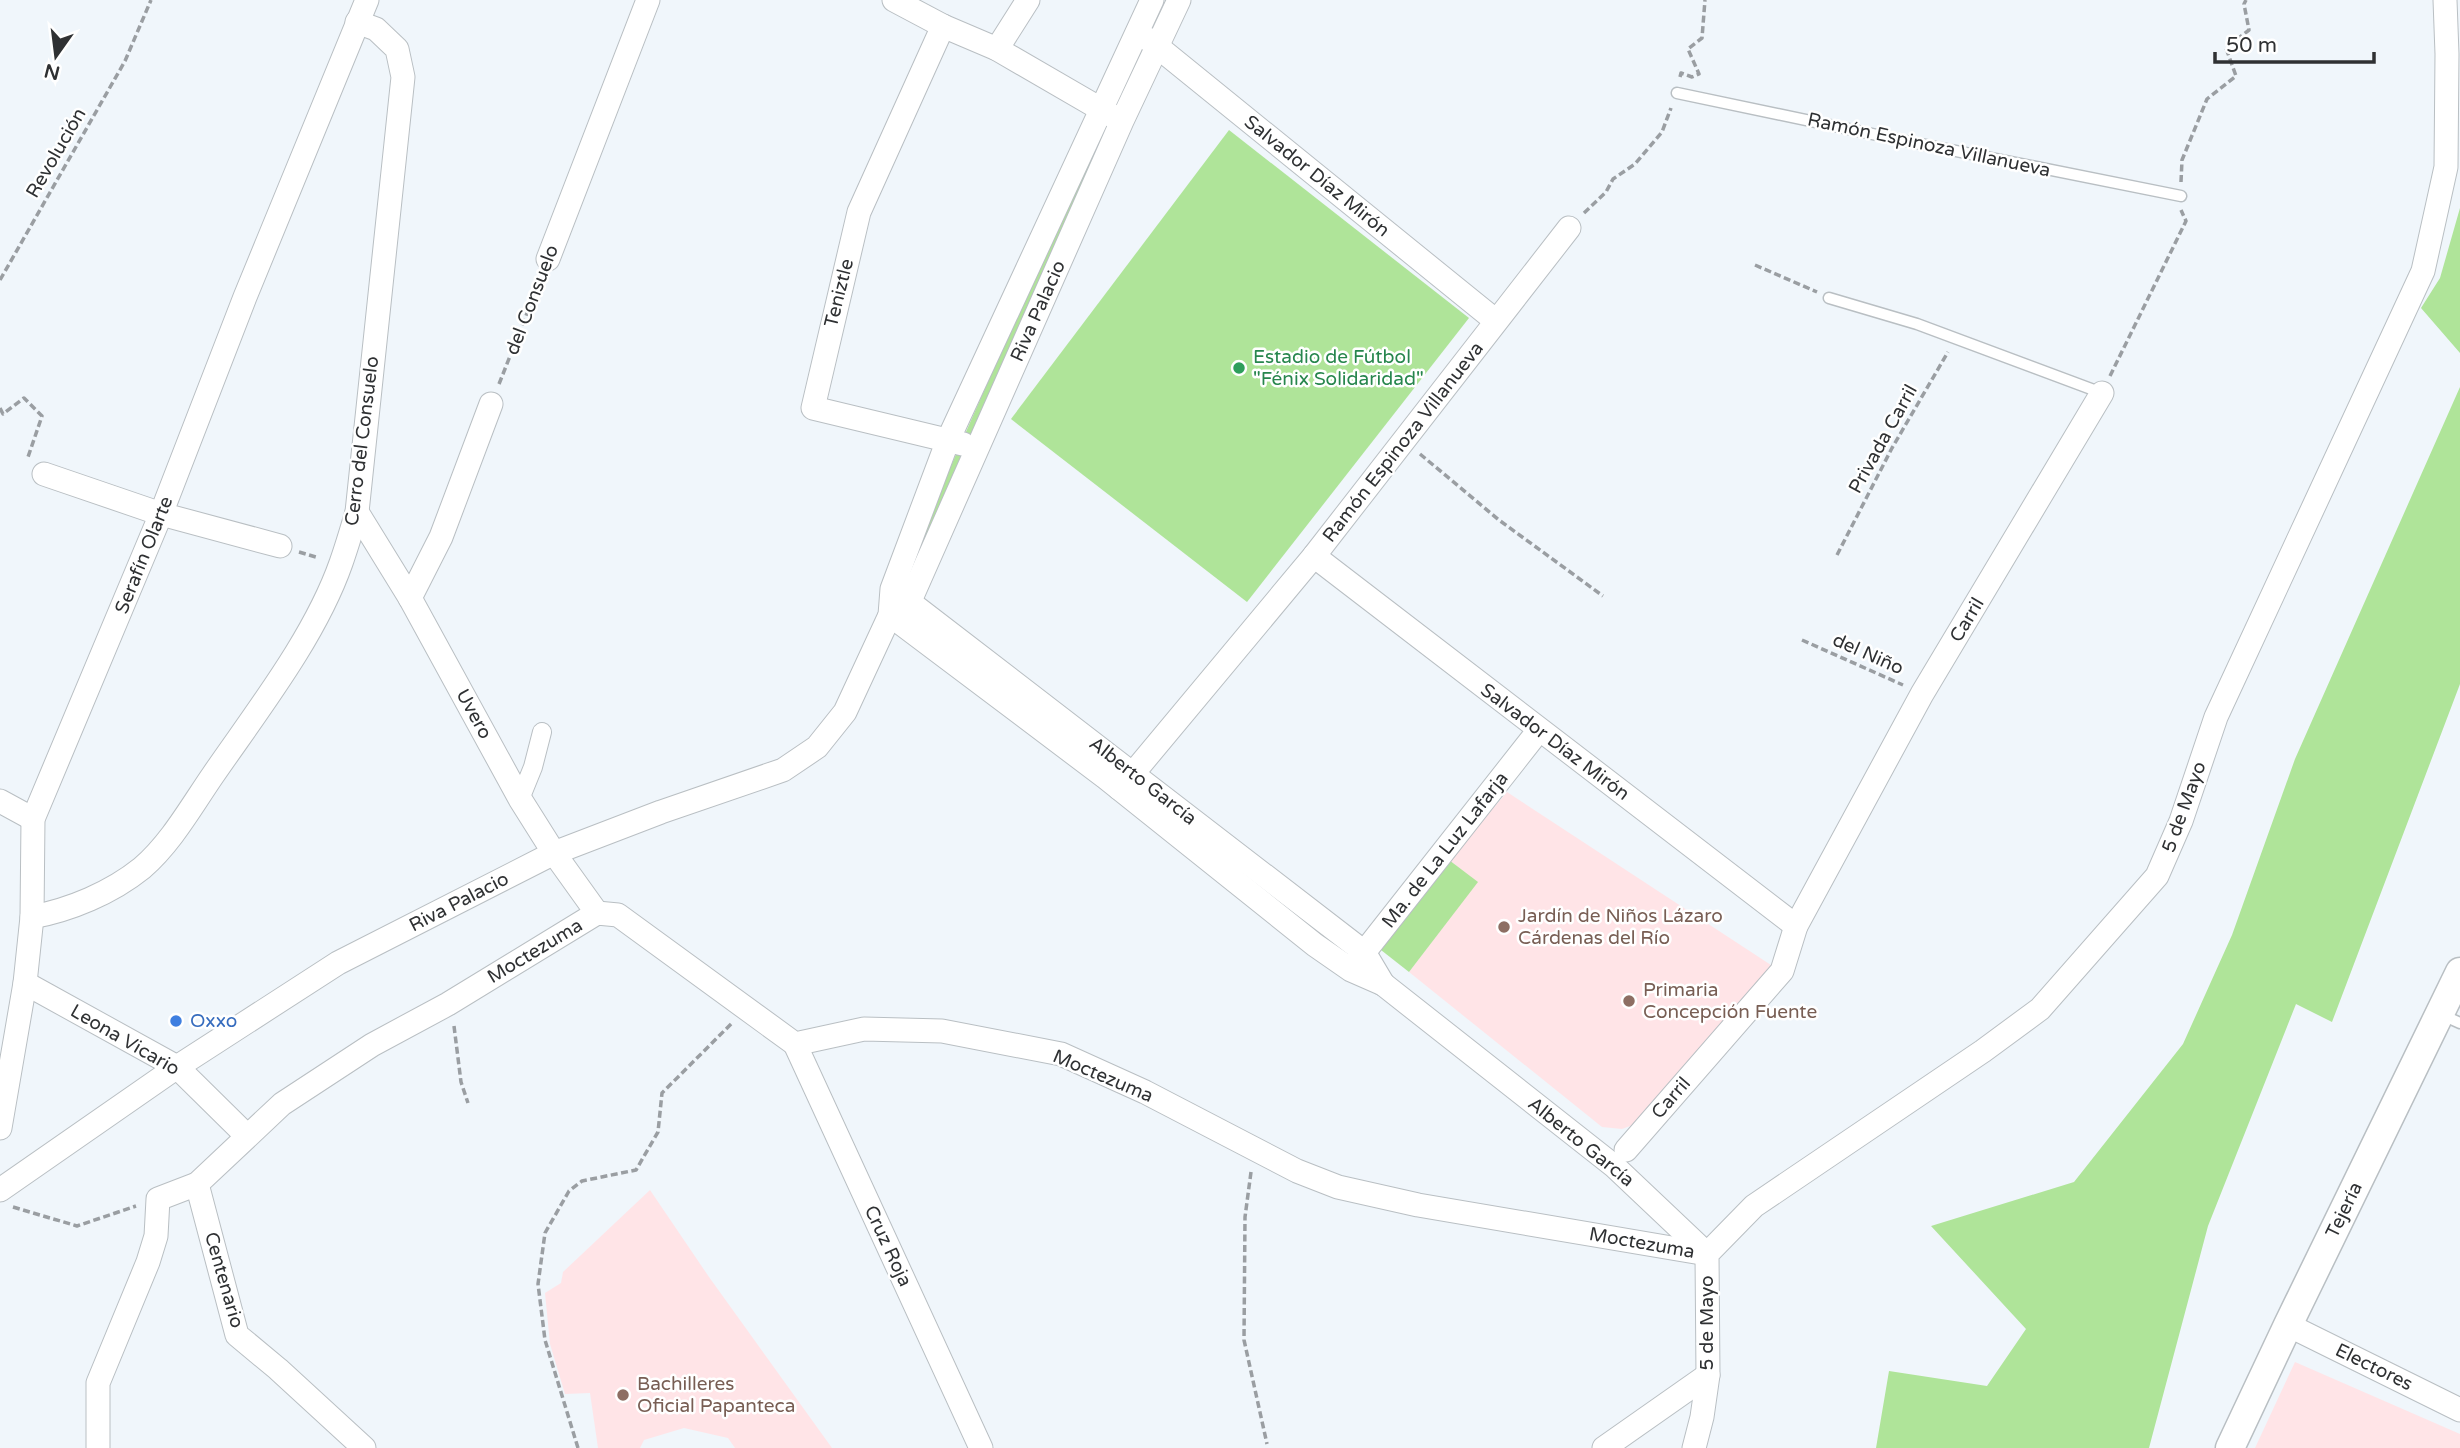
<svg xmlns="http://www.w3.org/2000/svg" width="2460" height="1448" viewBox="0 0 2460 1448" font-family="'Varela Round',sans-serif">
  <rect width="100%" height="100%" fill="#f0f6fb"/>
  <!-- education -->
  <g fill="#ffe4e7">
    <path d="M 1507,792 L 1774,967 L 1646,1120 L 1622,1129 L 1602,1127 L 1409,972 L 1477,882 L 1449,860 Z"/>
    <path d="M 650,1190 L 709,1277 L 832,1448 L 735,1448 L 728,1438 L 684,1428 L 644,1440 L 640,1448 L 598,1448 L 590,1393 L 565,1394 L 550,1344 L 545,1293 L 561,1283 L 563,1272 Z"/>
    <path d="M 2295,1362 L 2460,1434 L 2460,1448 L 2255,1448 Z"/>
  </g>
  <!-- green -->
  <g fill="#afe499">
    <path d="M 1229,130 L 1469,318 L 1247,602 L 1011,419 Z"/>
    <path d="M 1094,148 L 1096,152 L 912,570 L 906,568 L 1090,150 Z"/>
    <path d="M 2460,208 L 2460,353 L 2421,308 L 2440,278 Z"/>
    <path d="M 2460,387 L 2460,684 L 2332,1022 L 2296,1004 L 2208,1226 L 2149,1448 L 1876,1448 L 1889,1371 L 1987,1386 L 2026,1329 L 1931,1226 L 2074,1182 L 2183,1044 L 2232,935 L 2295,759 Z"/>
    <path d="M 1449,860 L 1478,882 L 1409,972 L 1381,950 Z"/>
  </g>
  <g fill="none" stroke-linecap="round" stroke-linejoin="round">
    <defs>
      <g id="service">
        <path d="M 1677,93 L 1896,139 L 2181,196"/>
        <path d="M 1829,298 L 1917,324 L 2102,393"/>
        <path d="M 2440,1014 L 2460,1023"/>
      </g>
      <path id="pedestrian" d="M 520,799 L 533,767 L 542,732"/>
      <g id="minor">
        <path d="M 894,0 L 943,26 L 997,49 L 1116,118"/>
        <path d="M 943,26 L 859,212 L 813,408 L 963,444"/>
        <path d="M 1148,39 L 1496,321"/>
        <path d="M 997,49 L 1028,0"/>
        <path d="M 548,259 L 648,0"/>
        <path d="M 44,474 L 161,514 L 280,546"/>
        <path d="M 357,512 L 410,598 L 520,799 L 554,853 L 597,913"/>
        <path d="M 1314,556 L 1796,926"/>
        <path d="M 899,594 L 1364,952 L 1383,984"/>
        <path d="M 410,598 L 441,537 L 491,404"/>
        <path d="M 890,615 L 1105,777 L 1315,945 L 1351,970 L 1383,984 L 1614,1166 L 1707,1254"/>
        <path d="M 890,615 L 909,603 L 1122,121 L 1179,0"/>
        <path d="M 1120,789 L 1314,556 L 1569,228"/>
        <path d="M 0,801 L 33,819"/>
        <path d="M 32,917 C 70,910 111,893 142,868 C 171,843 191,807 213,775 C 257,711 315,637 341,563 C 347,546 352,529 357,512 L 403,77 L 397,49 L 376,29 L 357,22"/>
        <path d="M 1355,964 L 1539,730"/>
        <path d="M 25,983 L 177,1067 L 247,1136"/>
        <path d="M 795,1044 L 981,1448"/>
        <path d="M 0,1128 L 25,983 L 32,917 L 33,819 L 161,514 L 245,297 L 367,0"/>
        <path d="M 1626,1150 L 1782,971 L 1796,926 L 1922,694 L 2102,393"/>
        <path d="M 197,1184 L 237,1335 L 278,1369 L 364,1448"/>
        <path d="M 0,1190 L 177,1067 L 338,963 L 554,853 L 661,812 L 783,770 L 817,747 L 845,712 L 890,615 L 892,589 L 948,440 L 1152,0"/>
        <path d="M 2288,1325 L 2460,1410"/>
        <path d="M 98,1448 L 98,1383 L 148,1262 L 156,1236 L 158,1199 L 197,1184 L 282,1104 L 372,1045 L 448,1004 L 597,913 L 618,915 L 795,1044 L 864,1029 L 942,1031 L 1061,1054 L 1145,1092 L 1297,1171 L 1338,1187 L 1418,1205 L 1707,1254"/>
        <path d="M 1604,1448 L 1708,1375"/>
        <path d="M 1694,1448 L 1702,1417 L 1708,1375 L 1707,1254 L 1754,1206 L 1983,1051 L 2040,1009 L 2157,876 L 2181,821 L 2216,717 L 2423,271 L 2446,167 L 2447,54 L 2445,0"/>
      </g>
      <path id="tertiary" d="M 2230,1448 L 2288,1325 L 2460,972"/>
    </defs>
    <!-- service casing -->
    <use href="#service" stroke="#b9bfc3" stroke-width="13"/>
    <!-- pedestrian casing -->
    <use href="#pedestrian" stroke="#b9bfc3" stroke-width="20"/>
    <!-- minor casing -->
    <use href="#minor" stroke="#b9bfc3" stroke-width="25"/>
    <!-- tertiary casing -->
    <use href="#tertiary" stroke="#b9bfc3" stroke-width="31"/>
    <!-- path -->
    <g stroke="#9a9ea2" stroke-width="3.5" stroke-dasharray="7 3.5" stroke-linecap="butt">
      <path d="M 1680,77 L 1681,73 L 1692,77 L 1699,74 L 1688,49 L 1702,38 L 1705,0"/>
      <path d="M 2181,182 L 2182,160 L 2207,99 L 2236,76 L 2226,48 L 2249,30 L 2244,4 L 2246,0"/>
      <path d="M 1584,213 L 1606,192 L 1613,179 L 1635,164 L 1662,132 L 1671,108"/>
      <path d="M 1755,265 L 1817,292"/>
      <path d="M 0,280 L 125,61 L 151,0"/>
      <path d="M 2110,376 L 2186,221 L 2181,210"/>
      <path d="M 499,384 L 541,278"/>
      <path d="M 0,408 L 3,414 L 24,398 L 42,416 L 28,457"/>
      <path d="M 1420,454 L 1499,520 L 1603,596"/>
      <path d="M 299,552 L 319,558"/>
      <path d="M 1837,555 L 1892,448 L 1948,352"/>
      <path d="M 1802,640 L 1903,685"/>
      <path d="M 454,1026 L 461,1082 L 468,1103"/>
      <path d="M 1251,1172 L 1245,1217 L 1244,1340 L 1267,1444"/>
      <path d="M 13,1207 L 77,1226 L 136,1206"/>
      <path d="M 578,1448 L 545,1340 L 538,1284 L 545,1233 L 569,1191 L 582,1181 L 636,1170 L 658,1132 L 662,1093 L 732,1023"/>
    </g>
    <!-- service -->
    <use href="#service" stroke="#fff" stroke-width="10"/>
    <!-- pedestrian -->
    <use href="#pedestrian" stroke="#fff" stroke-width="18"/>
    <!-- minor -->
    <use href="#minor" stroke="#fff" stroke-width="23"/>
    <!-- tertiary -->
    <use href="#tertiary" stroke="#fff" stroke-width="28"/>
  </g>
  <!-- markers -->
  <circle fill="#2e9e5b" stroke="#fff" stroke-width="2.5" cx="1239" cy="368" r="7"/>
  <g fill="#8d6e63" stroke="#fff" stroke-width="2.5">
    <circle cx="1504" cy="927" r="7"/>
    <circle cx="1629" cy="1001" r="7"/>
    <circle cx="623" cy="1395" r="7"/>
  </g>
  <circle fill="#3f7fe0" stroke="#fff" stroke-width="2.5" cx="176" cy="1021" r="7"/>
  <g text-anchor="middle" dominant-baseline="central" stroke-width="5" stroke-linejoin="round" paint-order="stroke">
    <!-- street labels -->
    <g font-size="19" fill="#2f3133" stroke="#fff">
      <text transform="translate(1929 145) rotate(12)">Ramón Espinoza Villanueva</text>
      <text transform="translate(56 153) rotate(-60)">Revolución</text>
      <text transform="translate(1317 176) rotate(39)">Salvador Díaz Mirón</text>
      <text transform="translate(839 293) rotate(-76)">Teniztle</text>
      <text transform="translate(532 300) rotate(-69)">del Consuelo</text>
      <text transform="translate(1038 311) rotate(-66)">Riva Palacio</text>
      <text transform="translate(1883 439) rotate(-61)">Privada Carril</text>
      <text transform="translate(362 441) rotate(-83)">Cerro del Consuelo</text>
      <text transform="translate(1403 442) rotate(-52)">Ramón Espinoza Villanueva</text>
      <text transform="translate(144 555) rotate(-68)">Serafín Olarte</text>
      <text transform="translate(1967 620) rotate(-59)">Carril</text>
      <text transform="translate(1868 654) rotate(24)">del Niño</text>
      <text transform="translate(474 714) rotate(61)">Uvero</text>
      <text transform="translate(1555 742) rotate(37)">Salvador Díaz Mirón</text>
      <text transform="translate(1143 781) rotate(38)">Alberto García</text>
      <text transform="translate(2184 807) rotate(-70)">5 de Mayo</text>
      <text transform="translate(1445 850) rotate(-52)">Ma. de La Luz Lafarja</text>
      <text transform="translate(459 902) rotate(-27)">Riva Palacio</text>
      <text transform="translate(535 951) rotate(-31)">Moctezuma</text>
      <text transform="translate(125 1040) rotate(30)">Leona Vicario</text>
      <text transform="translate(1103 1076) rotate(23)">Moctezuma</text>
      <text transform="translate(1671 1098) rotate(-49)">Carril</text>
      <text transform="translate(1581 1142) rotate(39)">Alberto García</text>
      <text transform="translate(2344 1210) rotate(-64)">Tejería</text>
      <text transform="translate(1642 1243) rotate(10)">Moctezuma</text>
      <text transform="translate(888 1246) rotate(65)">Cruz Roja</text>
      <text transform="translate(224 1280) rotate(74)">Centenario</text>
      <text transform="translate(1707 1323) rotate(-90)">5 de Mayo</text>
      <text transform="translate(2374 1367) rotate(26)">Electores</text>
    </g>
    <!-- leisure labels -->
    <g font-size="19" fill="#27864d" stroke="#fff" text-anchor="start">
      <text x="1253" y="357">Estadio de Fútbol<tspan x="1253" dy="22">"Fénix Solidaridad"</tspan></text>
    </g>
    <!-- education labels -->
    <g font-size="19" fill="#785e54" stroke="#fff" text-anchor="start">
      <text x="1518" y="916">Jardín de Niños Lázaro<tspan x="1518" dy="22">Cárdenas del Río</tspan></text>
      <text x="1643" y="990">Primaria<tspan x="1643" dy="22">Concepción Fuente</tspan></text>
      <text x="637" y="1384">Bachilleres<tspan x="637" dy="22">Oficial Papanteca</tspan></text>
    </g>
    <!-- shop labels -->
    <g font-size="19" fill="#366cbe" stroke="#fff" text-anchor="start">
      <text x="190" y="1021">Oxxo</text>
    </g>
  </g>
  <!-- north arrow -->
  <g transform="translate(56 56) rotate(194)" stroke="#ffffff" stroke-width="5" paint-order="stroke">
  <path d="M0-5L12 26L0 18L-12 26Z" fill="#2f3133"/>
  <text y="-10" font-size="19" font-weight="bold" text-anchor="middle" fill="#2f3133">N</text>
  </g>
  <!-- scale -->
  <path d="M2215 52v10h159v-10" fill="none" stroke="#2f3133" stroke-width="3.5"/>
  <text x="2226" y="52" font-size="21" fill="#2f3133" stroke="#ffffff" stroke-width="5" paint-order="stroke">50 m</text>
</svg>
